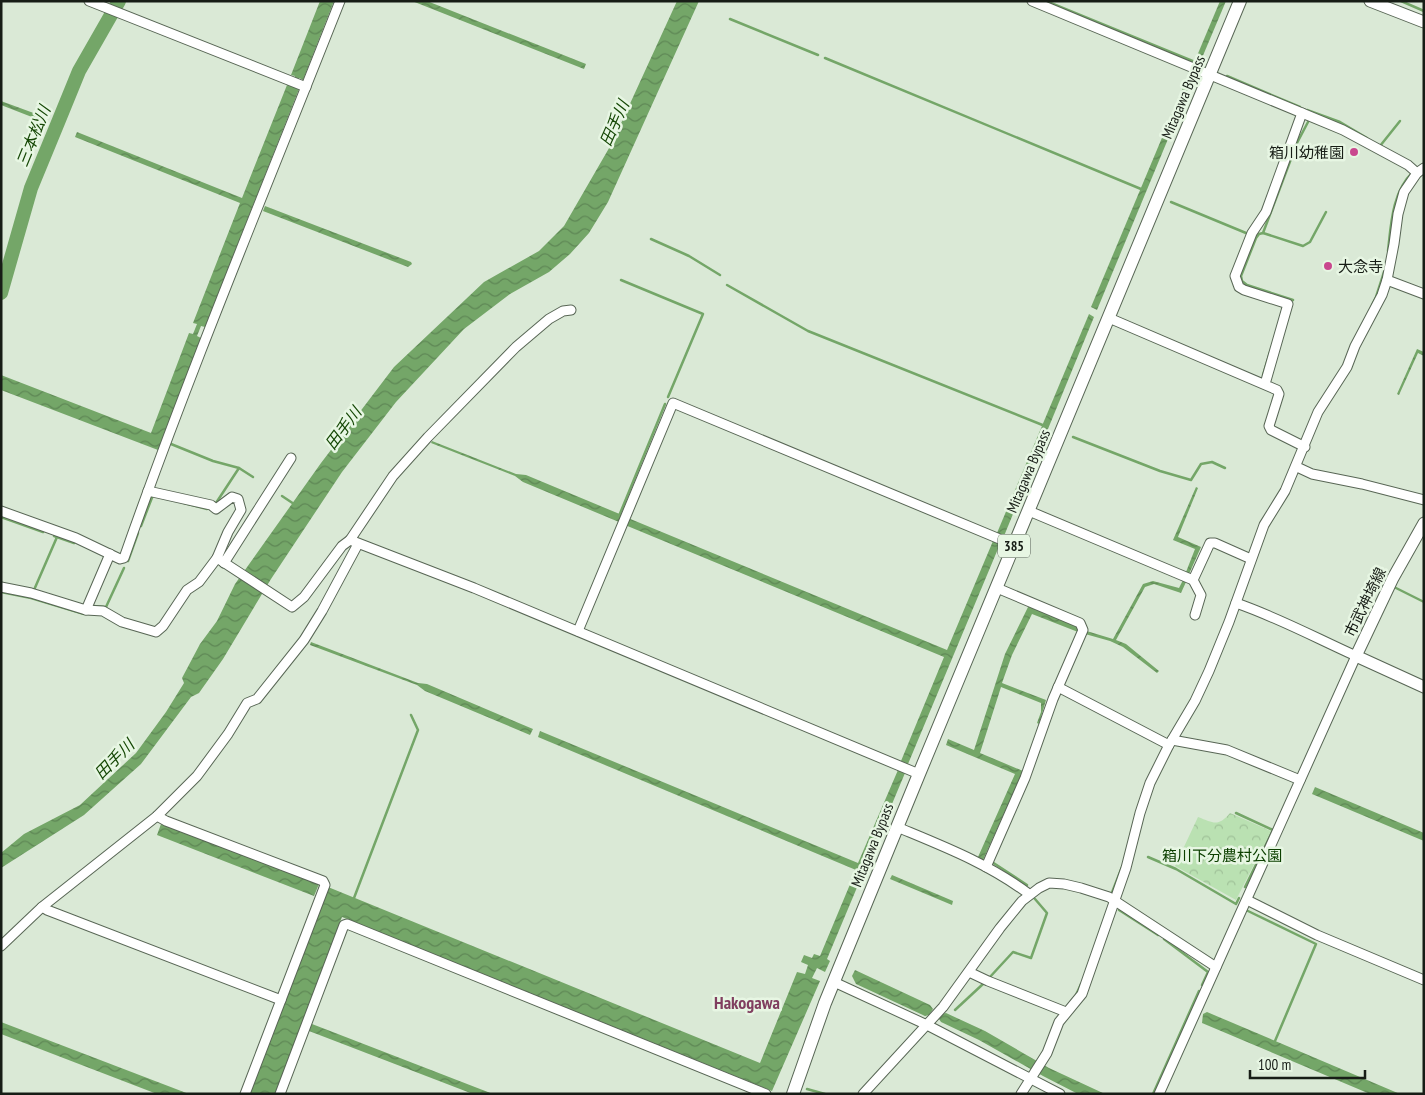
<svg xmlns="http://www.w3.org/2000/svg" width="1425" height="1095" viewBox="0 0 1425 1095" font-family="'PT Sans Narrow','Noto Sans JP',sans-serif">
  <defs>
    <pattern id="park-crowns" width="20" height="18" patternUnits="userSpaceOnUse" patternTransform="scale(1.25)"><rect width="20" height="18" fill="#bae1b2"/><path d="M2 6a3 3 0 1 1 6 0M12 15a3 3 0 1 1 6 0" fill="none" stroke="#9fc198"/></pattern>
    <pattern id="water-waves" width="16" height="10" patternUnits="userSpaceOnUse" patternTransform="scale(1.25)"><rect width="16" height="10" fill="#74a668"/><path d="M0 5q4-4 8 0t8 0" fill="none" stroke="#5e8755"/></pattern>
  </defs>
  <rect width="100%" height="100%" fill="#dae9d6"/>
  <!-- park -->
  <path fill="url(#park-crowns)" d="M 1230,813 L 1271,831 L 1236,900 L 1175,866 L 1198,817 C 1214,823 1218,827 1230,813 Z"/>
  <!-- water -->
  <g fill="url(#water-waves)">
    <path d="M 320,1 L 334,1 L 303,80 L 299,78 L 296,88 L 299,89 L 205,327 L 201,326 L 197,336 L 201,338 L 158,450 L 1,390 L 1,375 L 151,433 L 189,333 L 193,334 L 197,324 L 193,323 L 240,203 L 75,137 L 77,132 L 242,198 L 287,85 L 291,86 L 295,76 L 291,75 Z"/>
    <path d="M 412,1 L 427,1 L 586,64 L 584,69 Z"/>
    <path d="M 677,1 L 699,1 L 608,202 L 589,233 L 570,254 L 549,272 L 510,294 L 464,329 L 396,402 L 342,472 L 271,579 L 223,659 L 199,693 L 191,697 L 141,764 L 84,815 L 1,868 L 1,853 L 24,834 L 80,805 L 136,753 L 166,712 L 184,683 L 182,678 L 200,644 L 217,621 L 235,584 L 321,463 L 394,367 L 484,282 L 539,251 L 564,226 L 612,143 Z"/>
    <path d="M 1220,1 L 1226,1 L 1199,65 L 1194,63 Z"/>
    <path d="M 1190,71 L 1195,74 L 1097,310 L 1091,307 Z"/>
    <path d="M 1,101 L 39,115 L 37,119 L 1,105 Z"/>
    <path d="M 265,206 L 411,262 L 412,264 L 408,267 L 263,211 Z"/>
    <path d="M 1089,314 L 1094,317 L 1004,536 L 997,533 Z"/>
    <path d="M 1417,349 L 1424,352 L 1424,356 L 1418,353 L 1399,395 L 1397,394 Z"/>
    <path d="M 432,441 L 516,474 L 526,475 L 622,515 L 619,522 L 523,482 L 515,476 L 431,443 Z"/>
    <path d="M 1196,487 L 1198,488 L 1178,537 L 1201,547 L 1189,574 L 1186,572 L 1195,549 L 1173,540 Z"/>
    <path d="M 628,518 L 947,650 L 993,541 L 1000,544 L 908,764 L 901,761 L 944,657 L 625,525 Z"/>
    <path d="M 1183,580 L 1186,582 L 1181,593 L 1154,584 L 1145,587 L 1116,640 L 1126,644 L 1159,671 L 1157,673 L 1123,647 L 1110,641 L 1078,632 L 1032,614 L 1012,655 L 1002,683 L 1046,700 L 1039,724 L 1037,723 L 1041,712 L 1041,703 L 1001,687 L 980,753 L 1023,771 L 983,860 L 978,857 L 1015,774 L 946,745 L 948,739 L 974,750 L 1005,654 L 1029,605 L 1078,627 L 1080,629 L 1113,639 L 1143,584 L 1153,581 L 1179,588 Z"/>
    <path d="M 311,642 L 418,683 L 427,684 L 533,729 L 530,735 L 425,691 L 417,685 L 310,645 Z"/>
    <path d="M 540,731 L 858,863 L 898,770 L 905,773 L 827,959 L 830,961 L 825,972 L 817,968 L 812,978 L 820,981 L 772,1091 L 342,917 L 275,1094 L 249,1094 L 328,887 L 760,1063 L 797,972 L 805,974 L 808,965 L 801,962 L 804,955 L 812,958 L 814,954 L 820,956 L 856,870 L 538,737 Z"/>
    <path d="M 1315,787 L 1424,833 L 1424,841 L 1312,794 Z"/>
    <path d="M 161,824 L 319,884 L 314,896 L 157,835 Z"/>
    <path d="M 892,875 L 953,901 L 952,905 L 890,879 Z"/>
    <path d="M 855,970 L 930,1005 L 933,1009 L 929,1015 L 925,1016 L 856,984 L 852,976 Z"/>
    <path d="M 1207,1012 L 1400,1094 L 1370,1094 L 1202,1023 L 1203,1014 Z"/>
    <path d="M 946,1013 L 985,1031 L 1049,1068 L 1105,1094 L 1078,1094 L 1043,1076 L 979,1040 L 941,1022 L 939,1019 L 942,1014 Z"/>
    <path d="M 1,1022 L 189,1094 L 157,1094 L 1,1034 Z"/>
    <path d="M 312,1024 L 493,1094 L 473,1094 L 309,1031 Z"/>
  </g>
  <g fill="none" stroke-linecap="round" stroke-linejoin="round">
    <!-- stream -->
    <g stroke="#74a668" stroke-width="2.5">
      <path d="M 1046,1 L 1195,62"/>
      <path d="M 1401,1 L 1424,11"/>
      <path d="M 730,19 L 818,55"/>
      <path d="M 825,58 L 1141,189"/>
      <path d="M 1227,76 L 1300,107"/>
      <path d="M 1307,110 L 1340,122 L 1367,138"/>
      <path d="M 1380,146 L 1400,121"/>
      <path d="M 1171,202 L 1246,233"/>
      <path d="M 1263,233 L 1303,246 L 1310,242 L 1326,212"/>
      <path d="M 651,239 L 689,256 L 720,275"/>
      <path d="M 1388,251 C 1391,224 1392,192 1413,172"/>
      <path d="M 621,280 L 703,314 L 668,397"/>
      <path d="M 727,285 L 808,331 L 1045,426"/>
      <path d="M 1293,300 L 1247,285 L 1242,281 L 1241,276 L 1256,238 L 1259,234 L 1263,233 L 1297,143 L 1308,122"/>
      <path d="M 1372,305 L 1376,297 L 1386,266"/>
      <path d="M 1263,375 L 1270,352"/>
      <path d="M 1073,437 L 1160,471 L 1191,480 L 1201,464 L 1212,462 L 1225,468"/>
      <path d="M 171,444 L 213,461 L 239,468 L 253,477"/>
      <path d="M 282,496 L 294,504"/>
      <path d="M 184,503 L 207,509"/>
      <path d="M 216,503 L 239,468"/>
      <path d="M 619,516 L 665,404"/>
      <path d="M 1,517 L 43,532"/>
      <path d="M 141,526 L 153,495"/>
      <path d="M 54,536 L 74,543"/>
      <path d="M 128,561 L 138,533"/>
      <path d="M 1396,588 L 1424,602"/>
      <path d="M 34,590 L 57,537"/>
      <path d="M 1,592 L 31,598 L 84,614"/>
      <path d="M 93,606 L 106,607 L 124,568"/>
      <path d="M 1236,813 L 1273,830 L 1245,887"/>
      <path d="M 1148,857 L 1176,869 L 1236,904 L 1239,898"/>
      <path d="M 992,862 L 1027,885"/>
      <path d="M 1111,895 L 1122,867"/>
      <path d="M 354,898 L 418,730 L 411,715"/>
      <path d="M 1119,910 L 1158,935"/>
      <path d="M 1248,911 L 1316,944 L 1275,1041"/>
      <path d="M 1164,939 L 1208,972 L 1202,985"/>
      <path d="M 989,978 L 1013,952 L 1031,958 L 1047,913 L 1035,899"/>
      <path d="M 1076,995 L 1081,984"/>
      <path d="M 955,1010 L 983,984"/>
      <path d="M 807,1089 L 825,1094"/>
      <path d="M 1153,1094 L 1199,991"/>
    </g>
    <!-- river -->
    <path stroke="#74a668" stroke-width="14" d="M 1,293 L 31,188 L 59,120 L 79,71 L 119,1"/>
    <defs>
      <g id="minor">
        <path d="M 89,1 L 306,87"/>
        <path d="M 1032,1 L 1343,130 L 1408,165 L 1417,173"/>
        <path d="M 1387,280 L 1424,294"/>
        <path d="M 1109,318 L 1277,390 L 1279,394 L 1269,426 L 1271,430 L 1305,447"/>
        <path d="M 1265,384 L 1288,304 L 1244,290 L 1239,287 L 1235,276 L 1252,233 L 1266,212 L 1302,113"/>
        <path d="M 1297,467 L 1312,474 L 1362,484 L 1424,500"/>
        <path d="M 1,511 L 76,538 L 120,559 L 124,558 C 190,370 267,186 340,1"/>
        <path d="M 1029,511 L 1193,580 L 1201,595 L 1195,615"/>
        <path d="M 350,540 L 393,476 L 428,437 L 516,347 L 549,319 L 563,311 L 571,310"/>
        <path d="M 217,558 L 292,607 L 304,597 L 342,546 L 350,540 L 474,588 L 919,774"/>
        <path d="M 224,563 L 291,458"/>
        <path d="M 1193,580 L 1210,543 L 1215,543 L 1251,559"/>
        <path d="M 1,587 L 31,593 L 86,610 L 103,611 L 122,622 L 156,632 L 163,626 L 187,590 L 199,582 L 217,558 L 228,532 L 241,510 L 238,499 L 232,497 L 216,509 L 211,505 L 148,491"/>
        <path d="M 86,610 L 110,554"/>
        <path d="M 578,631 L 673,403 L 1014,545"/>
        <path d="M 1058,687 L 1169,745"/>
        <path d="M 1172,740 L 1227,750 L 1300,780"/>
        <path d="M 157,816 L 166,821 L 323,881 L 325,885 L 245,1094"/>
        <path d="M 897,827 C 945,847 987,863 1029,894"/>
        <path d="M 986,867 L 1025,778 L 1053,699 L 1083,630 L 1080,623 L 997,588"/>
        <path d="M 1247,900 L 1317,935 L 1424,980"/>
        <path d="M 42,907 L 47,910 L 281,1000"/>
        <path d="M 1,946 L 42,907 L 157,816 L 197,776 L 228,734 L 247,703 L 257,699 L 304,640 L 322,611 L 358,544"/>
        <path d="M 969,972 L 988,981 L 1066,1012"/>
        <path d="M 834,982 L 927,1025 L 1060,1094"/>
        <path d="M 280,1094 L 344,925 L 347,924 L 766,1094"/>
        <path d="M 863,1094 L 943,1007 L 1000,928 L 1022,901 L 1039,888 L 1049,883 L 1064,884 L 1081,888 L 1109,897 L 1216,967"/>
        <path d="M 1021,1094 L 1047,1053 L 1059,1022 L 1082,994 L 1126,868 L 1140,813 L 1150,783 L 1169,745 L 1195,701 L 1209,671 L 1229,622 L 1264,525 L 1285,491 L 1318,412 L 1347,367 L 1355,346 L 1382,295 L 1387,280 L 1394,244 L 1398,214 L 1404,192 L 1417,173 L 1424,168"/>
        <path d="M 1159,1094 L 1356,656 C 1316,638 1277,617 1236,603"/>
      </g>
      <g id="major">
        <path d="M 1370,1 L 1424,22"/>
        <path d="M 1424,523 L 1393,578 L 1356,656 L 1424,687"/>
      </g>
      <path id="highway" d="M 793,1094 L 825,1003 L 919,774 L 1240,1"/>
    </defs>
    <!-- minor casing -->
    <use href="#minor" stroke="#586655" stroke-width="11"/>
    <!-- major casing -->
    <use href="#major" stroke="#586655" stroke-width="13"/>
    <!-- highway casing -->
    <use href="#highway" stroke="#586655" stroke-width="14"/>
    <!-- minor -->
    <use href="#minor" stroke="#fff" stroke-width="9"/>
    <!-- major -->
    <use href="#major" stroke="#fff" stroke-width="11"/>
    <!-- highway -->
    <use href="#highway" stroke="#fff" stroke-width="12"/>
  </g>
  <!-- markers -->
  <g fill="#c9478e" stroke="#e7f6e3" stroke-width="2">
    <circle cx="1354" cy="152" r="5"/>
    <circle cx="1328" cy="266" r="5"/>
  </g>
  <g text-anchor="middle" dominant-baseline="central" stroke-width="5" stroke-linejoin="round" paint-order="stroke">
    <!-- shield labels -->
    <rect fill="#e7f6e3" stroke="#555e54" stroke-width="1" x="998" y="534.5" width="32" height="23" rx="4"/>
    <g font-size="14" font-weight="bold" fill="#171d16">
      <text x="1014" y="546">385</text>
    </g>
    <!-- street labels -->
    <g font-size="15" fill="#171d16" stroke="#e7f6e3">
      <text transform="translate(1183 97) rotate(-67)">Mitagawa Bypass</text>
      <text transform="translate(1028 471) rotate(-67)">Mitagawa Bypass</text>
      <text transform="translate(1365 602) rotate(-64)">市武神埼線</text>
      <text transform="translate(872 845) rotate(-68)">Mitagawa Bypass</text>
    </g>
    <!-- poi labels -->
    <g font-size="15" fill="#171d16" stroke="#e7f6e3" text-anchor="end">
      <text x="1344" y="152">箱川幼稚園</text>
      <text x="1338" y="266" text-anchor="start">大念寺</text>
    </g>
    <!-- park labels -->
    <g font-size="15" fill="#0c4000" stroke="#e7f6e3">
      <text x="1222" y="855">箱川下分農村公園</text>
    </g>
    <!-- water labels -->
    <g font-size="16" font-style="italic" fill="#154705" stroke="#e7f6e3">
      <text transform="translate(614 123) rotate(-66)">田手川</text>
      <text transform="translate(33 136) rotate(-68)">三本松川</text>
      <text transform="translate(343 428) rotate(-53)">田手川</text>
      <text transform="translate(114 759) rotate(-45)">田手川</text>
    </g>
    <!-- quarter labels -->
    <g font-size="18" font-weight="bold" fill="#803e5f" stroke="#e7f6e3">
      <text x="747" y="1002">Hakogawa</text>
    </g>
  </g>
  <!-- border -->
  <rect width="1425" height="1095" fill="none" stroke="#171d16" stroke-width="5"/>
  <!-- scale -->
  <path d="M1250 1070v8h115v-8" fill="none" stroke="#171d16" stroke-width="2.5"/>
  <text x="1258" y="1070" font-size="15" fill="#171d16" stroke="#e7f6e3" stroke-width="4" paint-order="stroke">100 m</text>
</svg>
